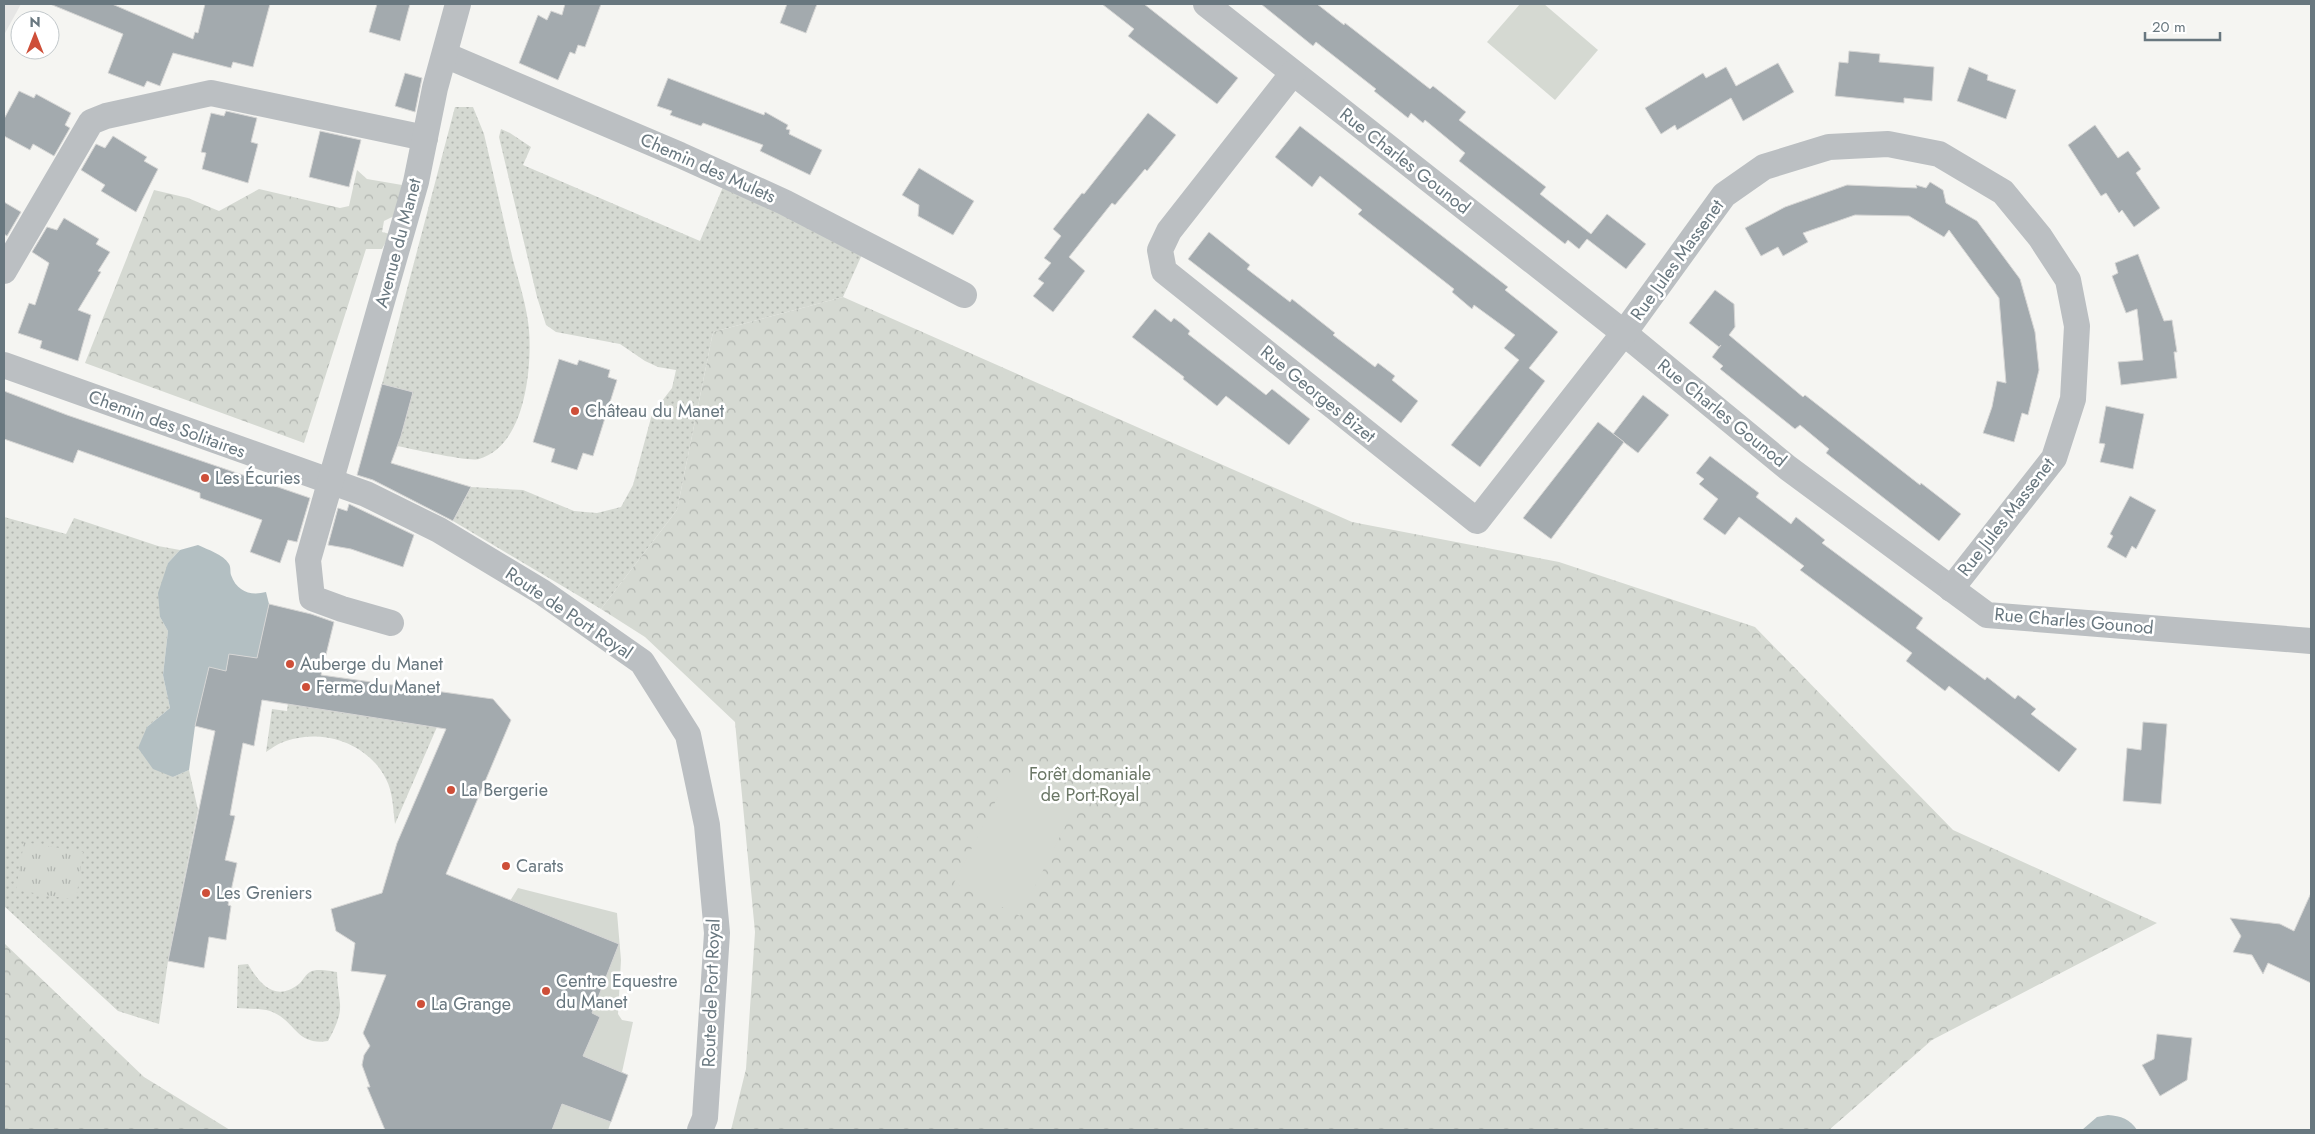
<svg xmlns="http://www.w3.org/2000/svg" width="2315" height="1134" viewBox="0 0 2315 1134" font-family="Jost,sans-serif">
  <defs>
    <pattern id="grass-dots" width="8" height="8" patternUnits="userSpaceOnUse" patternTransform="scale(1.25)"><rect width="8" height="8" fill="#d5d9d2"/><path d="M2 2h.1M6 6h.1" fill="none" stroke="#b1b5b0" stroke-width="1.8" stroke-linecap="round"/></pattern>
    <pattern id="forest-crowns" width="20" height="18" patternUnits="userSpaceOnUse" patternTransform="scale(1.25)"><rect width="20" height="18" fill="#d5d9d2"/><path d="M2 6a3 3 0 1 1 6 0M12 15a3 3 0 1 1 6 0" fill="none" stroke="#b1b5b0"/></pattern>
    <pattern id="park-tufts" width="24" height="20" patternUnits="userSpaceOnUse" patternTransform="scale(1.25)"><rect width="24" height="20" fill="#d5d9d2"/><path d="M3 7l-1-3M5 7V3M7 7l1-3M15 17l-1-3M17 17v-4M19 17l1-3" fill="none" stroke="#b1b5b0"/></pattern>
  </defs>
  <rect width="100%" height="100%" fill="#f5f5f2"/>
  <!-- built -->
  <path fill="#e6e6e5" d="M 4,4 L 21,4 L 4,35 Z"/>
  <!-- grass -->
  <g fill="url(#grass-dots)">
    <path d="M 455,107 L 473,107 L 484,134 C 494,176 503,218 513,260 C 519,282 527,307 529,330 C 532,369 525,446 479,459 C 469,462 412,449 397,446 L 413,392 L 382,384 Z"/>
    <path d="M 501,129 L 510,133 L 531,147 L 523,165 L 700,241 L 723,187 L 864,250 L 843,297 L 713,332 L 677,510 L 601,609 L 453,521 L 471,487 L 523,490 L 574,511 L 597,513 L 621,507 L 633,485 L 652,414 L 672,388 L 676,370 L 658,367 L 645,361 L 620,344 L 556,332 L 546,325 L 537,297 L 499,137 Z"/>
    <path d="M 4,517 L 66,534 L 74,518 L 158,546 L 180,550 L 168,563 L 160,617 L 168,631 L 163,675 L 170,708 L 147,727 L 173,777 L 189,770 L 198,810 L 168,961 L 159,1024 L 118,1011 L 4,906 Z"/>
    <path d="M 288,703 L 437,727 L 395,824 C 393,809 393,792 386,779 C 368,743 323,728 286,741 C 279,743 272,748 266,752 L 272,709 L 287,711 Z"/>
    <path d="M 248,964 C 260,985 276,1003 300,983 C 303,980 306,974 310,972 C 316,968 330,971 337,972 C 337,983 339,993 340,1004 C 341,1017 334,1030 328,1041 C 295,1046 296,1020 270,1011 C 260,1008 247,1009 237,1008 L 238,965 Z"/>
  </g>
  <!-- forest -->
  <g fill="url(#forest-crowns)">
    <path d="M 357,170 L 367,179 L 402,185 L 394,216 L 384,221 L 382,232 L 390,234 L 382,249 L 366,249 L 304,443 L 85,363 L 154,190 L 188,198 L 219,211 L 259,189 L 340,208 L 349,206 Z"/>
    <path d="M 843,297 L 1352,522 L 1559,562 L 1755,627 L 1953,830 L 2157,923 L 1932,1040 L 1829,1130 L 731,1130 L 746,1069 L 755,932 L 735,722 L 645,637 L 601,609 L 677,510 L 713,332 Z"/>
    <path d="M 4,943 L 144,1077 L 230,1130 L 4,1130 Z"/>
  </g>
  <!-- park -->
  <path fill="url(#park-tufts)" d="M 24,842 L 83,852 L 76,900 L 16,890 Z"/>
  <!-- pitch -->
  <g fill="#d5d9d2">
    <path d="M 1520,4 L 1544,4 L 1598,50 L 1555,100 L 1487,42 Z"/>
    <path d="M 1015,763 L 1081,795 L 1020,916 L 954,883 Z"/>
    <path d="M 518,888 L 617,913 L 621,960 L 618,1014 L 622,1020 L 633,1022 L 622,1072 L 628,1075 L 608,1130 L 420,1130 L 445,1062 L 510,901 Z"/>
  </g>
  <!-- water -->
  <g fill="#b3bfc2">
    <path d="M 198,545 C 208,550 223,554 229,564 C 231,567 230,572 231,575 C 237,592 251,596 266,592 L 269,604 L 257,658 L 229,654 L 226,671 L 209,668 L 195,726 L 189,770 L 173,777 L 153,769 L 138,748 L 147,727 L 170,708 L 163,675 L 168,631 L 160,617 L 158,593 L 168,563 L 180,550 Z"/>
    <path d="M 2108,1115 C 2121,1116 2130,1119 2137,1130 L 2082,1130 L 2097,1117 Z"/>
  </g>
  <!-- building -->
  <g fill="#a3aaae" stroke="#d6d6d5">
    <path d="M 50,4 L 112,4 L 193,39 L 195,32 L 198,33 L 205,4 L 270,4 L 253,67 L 233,62 L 231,68 L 173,53 L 160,86 L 147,81 L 144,87 L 108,73 L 123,34 Z"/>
    <path d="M 377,4 L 410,4 L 400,41 L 369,32 Z"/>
    <path d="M 565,4 L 601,4 L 585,47 L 578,45 L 575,54 L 570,52 L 558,80 L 519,63 L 538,15 L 547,20 L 551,11 L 562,15 Z"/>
    <path d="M 787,4 L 817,4 L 806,33 L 780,23 Z"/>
    <path d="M 1102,4 L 1144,4 L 1238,78 L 1217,104 L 1128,36 L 1134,29 Z"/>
    <path d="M 1261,4 L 1317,4 L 1344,25 L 1345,23 L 1430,89 L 1433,86 L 1466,112 L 1459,120 L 1546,187 L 1540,194 L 1591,234 L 1607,214 L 1646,244 L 1626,269 L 1587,239 L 1579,249 L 1568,240 L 1565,244 L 1459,161 L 1465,153 L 1425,120 L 1423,123 L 1411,113 L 1408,118 L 1374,91 L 1376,89 L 1316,42 L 1313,46 Z"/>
    <path d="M 1849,51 L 1880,54 L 1879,62 L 1934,67 L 1932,101 L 1904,98 L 1904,103 L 1835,96 L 1839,62 L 1848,63 Z"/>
    <path d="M 1778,63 L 1794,92 L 1743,121 L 1731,98 L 1677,130 L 1675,125 L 1661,134 L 1645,108 L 1703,73 L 1706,78 L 1726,67 L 1736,86 Z"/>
    <path d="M 1969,67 L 1988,75 L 1987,80 L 2016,90 L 2006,119 L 1957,101 Z"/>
    <path d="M 405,73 L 422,78 L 415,112 L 395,106 Z"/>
    <path d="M 668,78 L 764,115 L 765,112 L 788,125 L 786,129 L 790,130 L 789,134 L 822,150 L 810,175 L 760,151 L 763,145 L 703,123 L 701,126 L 670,115 L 672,111 L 657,106 Z"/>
    <path d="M 19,91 L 34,98 L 36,94 L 71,113 L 65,125 L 70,128 L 54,156 L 33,144 L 30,150 L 4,136 L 4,119 Z"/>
    <path d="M 226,111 L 257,118 L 251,142 L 258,144 L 248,183 L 202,169 L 206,153 L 201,152 L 211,113 L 224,116 Z"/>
    <path d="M 1148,113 L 1176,135 L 1147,171 L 1145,169 L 1115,205 L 1112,203 L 1069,257 L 1085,271 L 1053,312 L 1033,296 L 1044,283 L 1038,279 L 1051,263 L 1044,258 L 1061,236 L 1053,229 L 1082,193 L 1084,194 Z"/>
    <path d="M 2095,125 L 2118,158 L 2128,151 L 2141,169 L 2136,173 L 2160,208 L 2134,227 L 2122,210 L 2119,213 L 2106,193 L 2101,196 L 2068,145 Z"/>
    <path d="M 1300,126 L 1508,287 L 1505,290 L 1558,332 L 1529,368 L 1545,381 L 1480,467 L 1451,445 L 1519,360 L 1504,348 L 1515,335 L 1474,305 L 1472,309 L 1452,292 L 1454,289 L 1358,214 L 1362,210 L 1320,176 L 1312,187 L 1275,157 Z"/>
    <path d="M 320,131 L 361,140 L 349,187 L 309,177 Z"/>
    <path d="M 113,136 L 147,157 L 144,161 L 158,169 L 136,212 L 101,191 L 105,185 L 81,170 L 96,144 L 105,148 Z"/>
    <path d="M 919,168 L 974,201 L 953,235 L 918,216 L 919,205 L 902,195 Z"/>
    <path d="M 1930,182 L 1943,190 L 1946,203 L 1977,221 L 2020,279 L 2035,332 L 2039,370 L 2028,415 L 2022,413 L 2014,442 L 1983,433 L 1992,407 L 1997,381 L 2006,383 L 1999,298 L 1949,230 L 1944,237 L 1909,216 L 1855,215 L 1803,233 L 1808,242 L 1783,256 L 1778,247 L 1761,256 L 1745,228 L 1785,207 L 1847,185 L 1917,188 L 1916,185 L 1926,188 Z"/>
    <path d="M 4,202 L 21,212 L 7,236 L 4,234 Z"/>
    <path d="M 64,218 L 99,239 L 96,244 L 110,252 L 98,271 L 101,272 L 78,310 L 91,315 L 78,361 L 40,348 L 42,341 L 18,333 L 29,303 L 35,305 L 49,263 L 32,252 L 47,227 L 57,230 Z"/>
    <path d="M 1209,232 L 1250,265 L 1247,269 L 1290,302 L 1292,299 L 1335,333 L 1333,335 L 1375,367 L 1378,363 L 1395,376 L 1392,380 L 1418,401 L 1401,423 L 1188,259 Z"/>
    <path d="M 2138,254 L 2164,321 L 2172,320 L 2177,352 L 2174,352 L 2177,378 L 2121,385 L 2118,362 L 2143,360 L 2137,309 L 2126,313 L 2112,276 L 2118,273 L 2115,263 Z"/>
    <path d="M 1715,290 L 1734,304 L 1735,327 L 1729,335 L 1803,397 L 1805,395 L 1920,485 L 1921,483 L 1961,514 L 1939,541 L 1826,453 L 1829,449 L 1800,425 L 1795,429 L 1720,369 L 1723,366 L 1712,357 L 1721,345 L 1719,347 L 1689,323 Z"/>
    <path d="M 1155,309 L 1171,322 L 1174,318 L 1182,324 L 1190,331 L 1188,334 L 1266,395 L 1272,389 L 1310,419 L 1289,445 L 1226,396 L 1217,406 L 1183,379 L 1184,377 L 1132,337 Z"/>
    <path d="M 559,359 L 577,365 L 579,360 L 610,370 L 608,377 L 617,380 L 593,456 L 583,453 L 577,470 L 551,462 L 555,449 L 533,442 Z"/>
    <path d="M 382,384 L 413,392 L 401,436 L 391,463 L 471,487 L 453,521 L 373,480 L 357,475 Z"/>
    <path d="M 4,391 L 67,415 L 310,498 L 297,542 L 288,540 L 280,563 L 250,552 L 262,520 L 200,498 L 200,493 L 78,450 L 73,463 L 4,439 Z"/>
    <path d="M 1643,395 L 1669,415 L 1638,453 L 1613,434 Z"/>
    <path d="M 2106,406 L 2144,414 L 2133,469 L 2100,462 L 2105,444 L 2099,443 Z"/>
    <path d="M 1598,422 L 1624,442 L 1551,539 L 1523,518 Z"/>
    <path d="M 1710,456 L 1759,493 L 1756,497 L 1791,524 L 1796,517 L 1825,540 L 1822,543 L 1923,618 L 1916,628 L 1985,680 L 1987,677 L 2015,699 L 2018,695 L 2036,709 L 2031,714 L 2077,749 L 2059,772 L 1949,686 L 1945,691 L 1906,661 L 1912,653 L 1800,570 L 1804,566 L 1739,517 L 1725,535 L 1703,519 L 1718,499 L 1699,484 L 1704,479 L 1696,473 Z"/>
    <path d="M 2130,496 L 2156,510 L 2136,549 L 2132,546 L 2126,558 L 2107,547 L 2113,536 L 2110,534 Z"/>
    <path d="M 349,504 L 414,535 L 403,567 L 351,549 L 328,545 L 338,508 L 347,511 Z"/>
    <path d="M 269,604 L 311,614 L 334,622 L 321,675 L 493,699 L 511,720 L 446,874 L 619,944 L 592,1013 L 600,1017 L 583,1056 L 628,1075 L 611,1122 L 562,1104 L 552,1130 L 385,1130 L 367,1087 L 370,1087 L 362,1065 L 364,1055 L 370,1046 L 363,1033 L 386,975 L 351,971 L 355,943 L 336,931 L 331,909 L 382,893 L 397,843 L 446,729 L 262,700 L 254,746 L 243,743 L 230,815 L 235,816 L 225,860 L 237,863 L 228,905 L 231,906 L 226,940 L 209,937 L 204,968 L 168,961 L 215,731 L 195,726 L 209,667 L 226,671 L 229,654 L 257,658 Z"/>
    <path d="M 2143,722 L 2167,724 L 2161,804 L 2123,801 L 2127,748 L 2141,750 Z"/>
    <path d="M 2311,893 L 2311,983 L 2268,963 L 2263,974 L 2252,955 L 2233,952 L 2241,936 L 2230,918 L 2280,924 L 2294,931 Z"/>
    <path d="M 2157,1034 L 2192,1038 L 2187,1080 L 2160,1096 L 2142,1065 L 2154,1059 Z"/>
  </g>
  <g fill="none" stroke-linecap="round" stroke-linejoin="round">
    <!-- minor -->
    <g stroke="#bbbfc2" stroke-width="26">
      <path d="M 1206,4 L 1624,333 L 1788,468 L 1987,615 L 2311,641"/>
      <path d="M 445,55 L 680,155 L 784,202 L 964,295"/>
      <path d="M 1293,73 L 1169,231 L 1160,250 L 1164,271 L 1477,521 L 1624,333 L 1724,195 L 1764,167 L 1829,147 L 1888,144 L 1939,154 L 2003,192 L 2040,237 L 2068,280 L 2077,326 L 2073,399 L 2054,458 L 1951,589"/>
      <path d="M 4,271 L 91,122 L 106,116 L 211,93 L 425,138"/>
      <path d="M 4,365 L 366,494 L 439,530 L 542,592 L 642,662 L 688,735 L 707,825 L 717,933 L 705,1118 L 700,1130"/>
      <path d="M 391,623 L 342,609 L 312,598 L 308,560 L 416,182 L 435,88 L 458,4"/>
    </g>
  </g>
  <!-- markers -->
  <g fill="#ce4f39" stroke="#fff" stroke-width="2">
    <circle cx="575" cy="411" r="5"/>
    <circle cx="205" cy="478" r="5"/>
    <circle cx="290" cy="664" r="5"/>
    <circle cx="306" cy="687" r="5"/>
    <circle cx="451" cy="790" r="5"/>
    <circle cx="506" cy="866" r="5"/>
    <circle cx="206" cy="893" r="5"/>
    <circle cx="546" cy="991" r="5"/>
    <circle cx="421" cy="1004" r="5"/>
  </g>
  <g text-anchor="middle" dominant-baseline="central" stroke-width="5" stroke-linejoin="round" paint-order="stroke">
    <!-- street labels -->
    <g font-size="18" fill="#68777f" stroke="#fff">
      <text transform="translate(1405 161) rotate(38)">Rue Charles Gounod</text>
      <text transform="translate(708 168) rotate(24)">Chemin des Mulets</text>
      <text transform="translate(398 243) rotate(-75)">Avenue du Manet</text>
      <text transform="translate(1677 260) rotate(-54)">Rue Jules Massenet</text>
      <text transform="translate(1318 394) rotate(39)">Rue Georges Bizet</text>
      <text transform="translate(1722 413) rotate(39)">Rue Charles Gounod</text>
      <text transform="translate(167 424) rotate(20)">Chemin des Solitaires</text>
      <text transform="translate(2006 517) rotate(-52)">Rue Jules Massenet</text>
      <text transform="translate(569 613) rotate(34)">Route de Port Royal</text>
      <text transform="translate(2074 621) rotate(5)">Rue Charles Gounod</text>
      <text transform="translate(711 993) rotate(-88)">Route de Port Royal</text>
    </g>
    <!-- poi labels -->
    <g font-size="18" fill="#68777f" stroke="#fff" text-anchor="start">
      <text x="585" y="411">Château du Manet</text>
      <text x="215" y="478">Les Écuries</text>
      <text x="300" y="664">Auberge du Manet</text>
      <text x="316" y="687">Ferme du Manet</text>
      <text x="461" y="790">La Bergerie</text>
      <text x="516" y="866">Carats</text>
      <text x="216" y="893">Les Greniers</text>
      <text x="556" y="981">Centre Equestre<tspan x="556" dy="21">du Manet</tspan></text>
      <text x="431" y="1004">La Grange</text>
    </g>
    <!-- park labels -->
    <g font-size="18" fill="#6b7766" stroke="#fff">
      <text x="1090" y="774">Forêt domaniale<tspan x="1090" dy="21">de Port-Royal</tspan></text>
    </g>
  </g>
  <!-- border -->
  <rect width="2315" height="1134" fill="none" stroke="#68777f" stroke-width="10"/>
  <!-- north arrow -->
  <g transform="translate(35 35)"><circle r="24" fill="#ffffff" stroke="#c3c9cc"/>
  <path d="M0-4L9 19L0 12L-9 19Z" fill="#ce4f39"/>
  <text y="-8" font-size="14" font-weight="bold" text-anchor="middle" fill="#68777f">N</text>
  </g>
  <!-- scale -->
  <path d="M2145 32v8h75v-8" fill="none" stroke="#68777f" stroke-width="2.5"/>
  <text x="2152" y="32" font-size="15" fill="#68777f" stroke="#ffffff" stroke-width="4" paint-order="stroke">20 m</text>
</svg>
